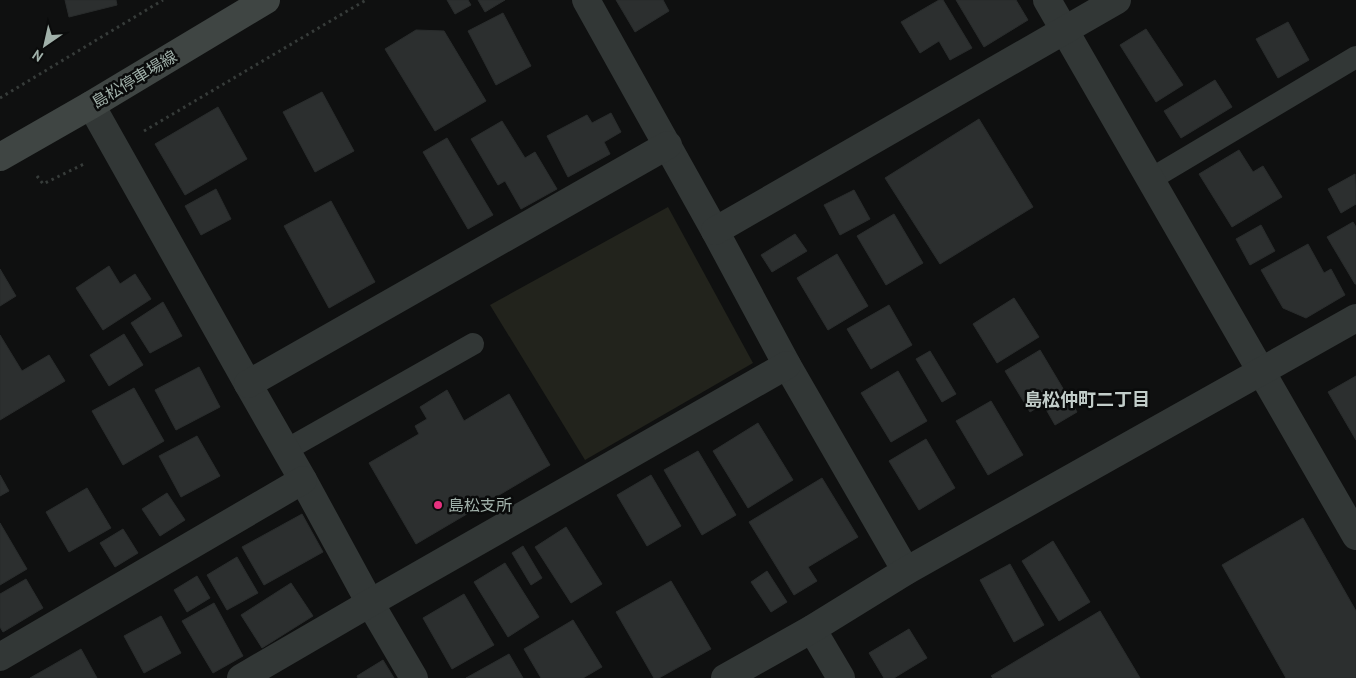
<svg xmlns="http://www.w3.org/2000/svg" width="1356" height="678" viewBox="0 0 1356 678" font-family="'PT Sans','Noto Sans JP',sans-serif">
  <rect width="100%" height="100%" fill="#0f1010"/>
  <!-- green -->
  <path fill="#22231c" d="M 668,207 L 753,363 L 585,460 L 490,305 Z"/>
  <!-- building -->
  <g fill="#2c2f2f" stroke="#292c2c">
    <path d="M 65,0 L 116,0 L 117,5 L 69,17 Z"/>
    <path d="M 447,0 L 468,0 L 471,5 L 455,14 Z"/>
    <path d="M 478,0 L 505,0 L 485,12 Z"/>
    <path d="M 616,0 L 663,0 L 669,11 L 635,32 Z"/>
    <path d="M 939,0 L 943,0 L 972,48 L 950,60 L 939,41 L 920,53 L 901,22 Z"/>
    <path d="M 956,0 L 1016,0 L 1028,20 L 984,47 Z"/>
    <path d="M 503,13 L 531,66 L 496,85 L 468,31 Z"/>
    <path d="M 1288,22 L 1309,60 L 1278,78 L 1256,39 Z"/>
    <path d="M 1146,29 L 1183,85 L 1156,102 L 1120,45 Z"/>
    <path d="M 416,30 L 444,31 L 486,101 L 435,131 L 385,49 Z"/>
    <path d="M 1215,80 L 1232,107 L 1181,138 L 1164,111 Z"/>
    <path d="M 322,92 L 354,151 L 315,172 L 283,112 Z"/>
    <path d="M 218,107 L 247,159 L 185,195 L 155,144 Z"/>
    <path d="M 611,113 L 621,132 L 604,142 L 610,154 L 568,177 L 547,136 L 587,115 L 592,123 Z"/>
    <path d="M 979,119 L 1033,207 L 940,264 L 885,178 Z"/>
    <path d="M 502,121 L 525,158 L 535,152 L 557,189 L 521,209 L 505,181 L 498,185 L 471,139 Z"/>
    <path d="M 447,138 L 493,215 L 468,229 L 423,152 Z"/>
    <path d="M 1239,150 L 1253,172 L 1263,166 L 1282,197 L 1232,227 L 1199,174 Z"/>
    <path d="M 1355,174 L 1356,204 L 1341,213 L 1328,189 Z"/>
    <path d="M 216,189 L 231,219 L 201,235 L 185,206 Z"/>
    <path d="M 854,190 L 870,219 L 840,235 L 824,205 Z"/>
    <path d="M 331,201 L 375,282 L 329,308 L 284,226 Z"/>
    <path d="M 894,214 L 923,263 L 886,285 L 857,236 Z"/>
    <path d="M 1353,222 L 1356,227 L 1356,284 L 1355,284 L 1327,237 Z"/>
    <path d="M 1261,225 L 1275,251 L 1250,265 L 1236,239 Z"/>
    <path d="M 795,234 L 807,251 L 772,272 L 761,255 Z"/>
    <path d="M 1308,244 L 1324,273 L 1331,269 L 1345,295 L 1306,318 L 1283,308 L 1261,270 Z"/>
    <path d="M 837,254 L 868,306 L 828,330 L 797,278 Z"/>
    <path d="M 109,266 L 120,284 L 135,274 L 151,299 L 103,330 L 76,288 Z"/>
    <path d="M 0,269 L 16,296 L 0,306 Z"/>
    <path d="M 1014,298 L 1039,337 L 997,363 L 973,324 Z"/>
    <path d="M 163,302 L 182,336 L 150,353 L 131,323 Z"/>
    <path d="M 889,305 L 912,345 L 871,369 L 847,329 Z"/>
    <path d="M 124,334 L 143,365 L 109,386 L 90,355 Z"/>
    <path d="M 0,335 L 22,371 L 49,355 L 65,381 L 0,420 Z"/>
    <path d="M 1040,350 L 1077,412 L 1055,425 L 1043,404 L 1030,412 L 1005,371 Z"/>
    <path d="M 930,351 L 956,394 L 942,402 L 916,359 Z"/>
    <path d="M 199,367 L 220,407 L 176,430 L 155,390 Z"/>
    <path d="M 898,371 L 927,421 L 891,442 L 861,393 Z"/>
    <path d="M 1356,376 L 1356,440 L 1328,392 Z"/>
    <path d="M 134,388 L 164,441 L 123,465 L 92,411 Z"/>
    <path d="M 447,390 L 464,421 L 509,394 L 550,465 L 416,544 L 369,463 L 419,434 L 415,426 L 427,419 L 420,407 Z"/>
    <path d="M 991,401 L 1023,455 L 988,475 L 956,421 Z"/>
    <path d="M 758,423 L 793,480 L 748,508 L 713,451 Z"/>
    <path d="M 197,436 L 220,476 L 181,497 L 159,456 Z"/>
    <path d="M 926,439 L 955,488 L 919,510 L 889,461 Z"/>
    <path d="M 698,451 L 736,515 L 702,535 L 664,470 Z"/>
    <path d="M 0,475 L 9,491 L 0,496 Z"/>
    <path d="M 651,475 L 681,526 L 647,546 L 617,495 Z"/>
    <path d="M 822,478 L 858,537 L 808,567 L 817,581 L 794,595 L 749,522 Z"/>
    <path d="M 87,488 L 111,528 L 69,552 L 46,512 Z"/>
    <path d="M 167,493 L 185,520 L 160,536 L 142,509 Z"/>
    <path d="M 302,514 L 323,552 L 264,585 L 242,547 Z"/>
    <path d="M 1303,518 L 1356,611 L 1356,678 L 1286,678 L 1222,565 Z"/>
    <path d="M 0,523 L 27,569 L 0,585 Z"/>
    <path d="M 566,527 L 602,584 L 571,603 L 535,547 Z"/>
    <path d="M 123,529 L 138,553 L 115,567 L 100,543 Z"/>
    <path d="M 1053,541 L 1090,602 L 1059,621 L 1022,561 Z"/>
    <path d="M 523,546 L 542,578 L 531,585 L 512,553 Z"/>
    <path d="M 237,557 L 258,593 L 227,610 L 207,575 Z"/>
    <path d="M 505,563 L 539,617 L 508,637 L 474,582 Z"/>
    <path d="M 1010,564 L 1044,625 L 1014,642 L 980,580 Z"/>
    <path d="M 767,571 L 787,602 L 771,612 L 751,582 Z"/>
    <path d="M 197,576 L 210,598 L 187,612 L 174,590 Z"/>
    <path d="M 26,579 L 43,608 L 3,632 L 0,627 L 0,594 Z"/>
    <path d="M 671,581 L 711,649 L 659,678 L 654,678 L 616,612 Z"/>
    <path d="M 291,583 L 313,616 L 262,648 L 241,615 Z"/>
    <path d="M 464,594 L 494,645 L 452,669 L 423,618 Z"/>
    <path d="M 214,603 L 243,656 L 213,673 L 182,621 Z"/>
    <path d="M 1100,611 L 1140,678 L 993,678 L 991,676 Z"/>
    <path d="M 161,616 L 181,653 L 144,673 L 124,636 Z"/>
    <path d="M 573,620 L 602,667 L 583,678 L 541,678 L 524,649 Z"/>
    <path d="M 909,629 L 927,658 L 894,678 L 884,678 L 869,653 Z"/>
    <path d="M 81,649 L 97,678 L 30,678 Z"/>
    <path d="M 509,654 L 523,678 L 466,678 Z"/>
    <path d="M 383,660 L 394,678 L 358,678 L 357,676 Z"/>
  </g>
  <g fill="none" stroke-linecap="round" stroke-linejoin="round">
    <!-- path -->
    <g stroke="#373c3a" stroke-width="3" stroke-dasharray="2.5 4" stroke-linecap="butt">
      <path d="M 0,98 L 163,0"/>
      <path d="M 144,131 L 366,0"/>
      <path d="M 37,176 L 43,184 L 86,163"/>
    </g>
    <!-- lane -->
    <g stroke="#323736" stroke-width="22">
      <path d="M 1151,179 L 1356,57"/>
      <path d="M 286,450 L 473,344"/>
    </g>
    <!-- street -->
    <g stroke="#323736" stroke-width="28">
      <path d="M 586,0 L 715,231 L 787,365 L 906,571"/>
      <path d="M 1047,0 L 1356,536"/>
      <path d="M 91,105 L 248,384 L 303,480 L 370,603 L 414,678"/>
      <path d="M 715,231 L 1117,0"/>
      <path d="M 248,384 L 668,145"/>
      <path d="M 812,629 L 841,678"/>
      <path d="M 0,657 L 303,480"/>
      <path d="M 241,678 L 370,603 L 787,365"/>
      <path d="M 725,678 L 812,629 L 906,571 L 1356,318"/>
    </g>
    <!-- secondary -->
    <path stroke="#3f4543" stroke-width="28" d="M 0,157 L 91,105 L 266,0"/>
  </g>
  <!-- markers -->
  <circle fill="#e7317f" stroke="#0a0b0b" stroke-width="2" cx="438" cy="505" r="5"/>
  <g text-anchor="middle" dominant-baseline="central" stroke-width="5" stroke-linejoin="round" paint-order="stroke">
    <!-- street labels -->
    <g font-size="16" fill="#a1b1aa" stroke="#0a0b0b">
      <text transform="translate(134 79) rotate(-31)">島松停車場線</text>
    </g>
    <!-- poi labels -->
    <g font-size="16" fill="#a1b1aa" stroke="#0a0b0b" text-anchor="start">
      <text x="448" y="505">島松支所</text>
    </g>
    <!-- neighbourhood labels -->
    <g font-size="18" font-weight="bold" fill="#c2cdc9" stroke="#0a0b0b">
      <text x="1087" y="399">島松仲町二丁目</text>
    </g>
  </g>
  <!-- north arrow -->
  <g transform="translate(45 45) rotate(214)" stroke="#0a0b0b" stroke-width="4" paint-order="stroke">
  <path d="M0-4L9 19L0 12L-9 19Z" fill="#a1b1aa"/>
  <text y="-8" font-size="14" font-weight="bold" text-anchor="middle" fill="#a1b1aa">N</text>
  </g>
</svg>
